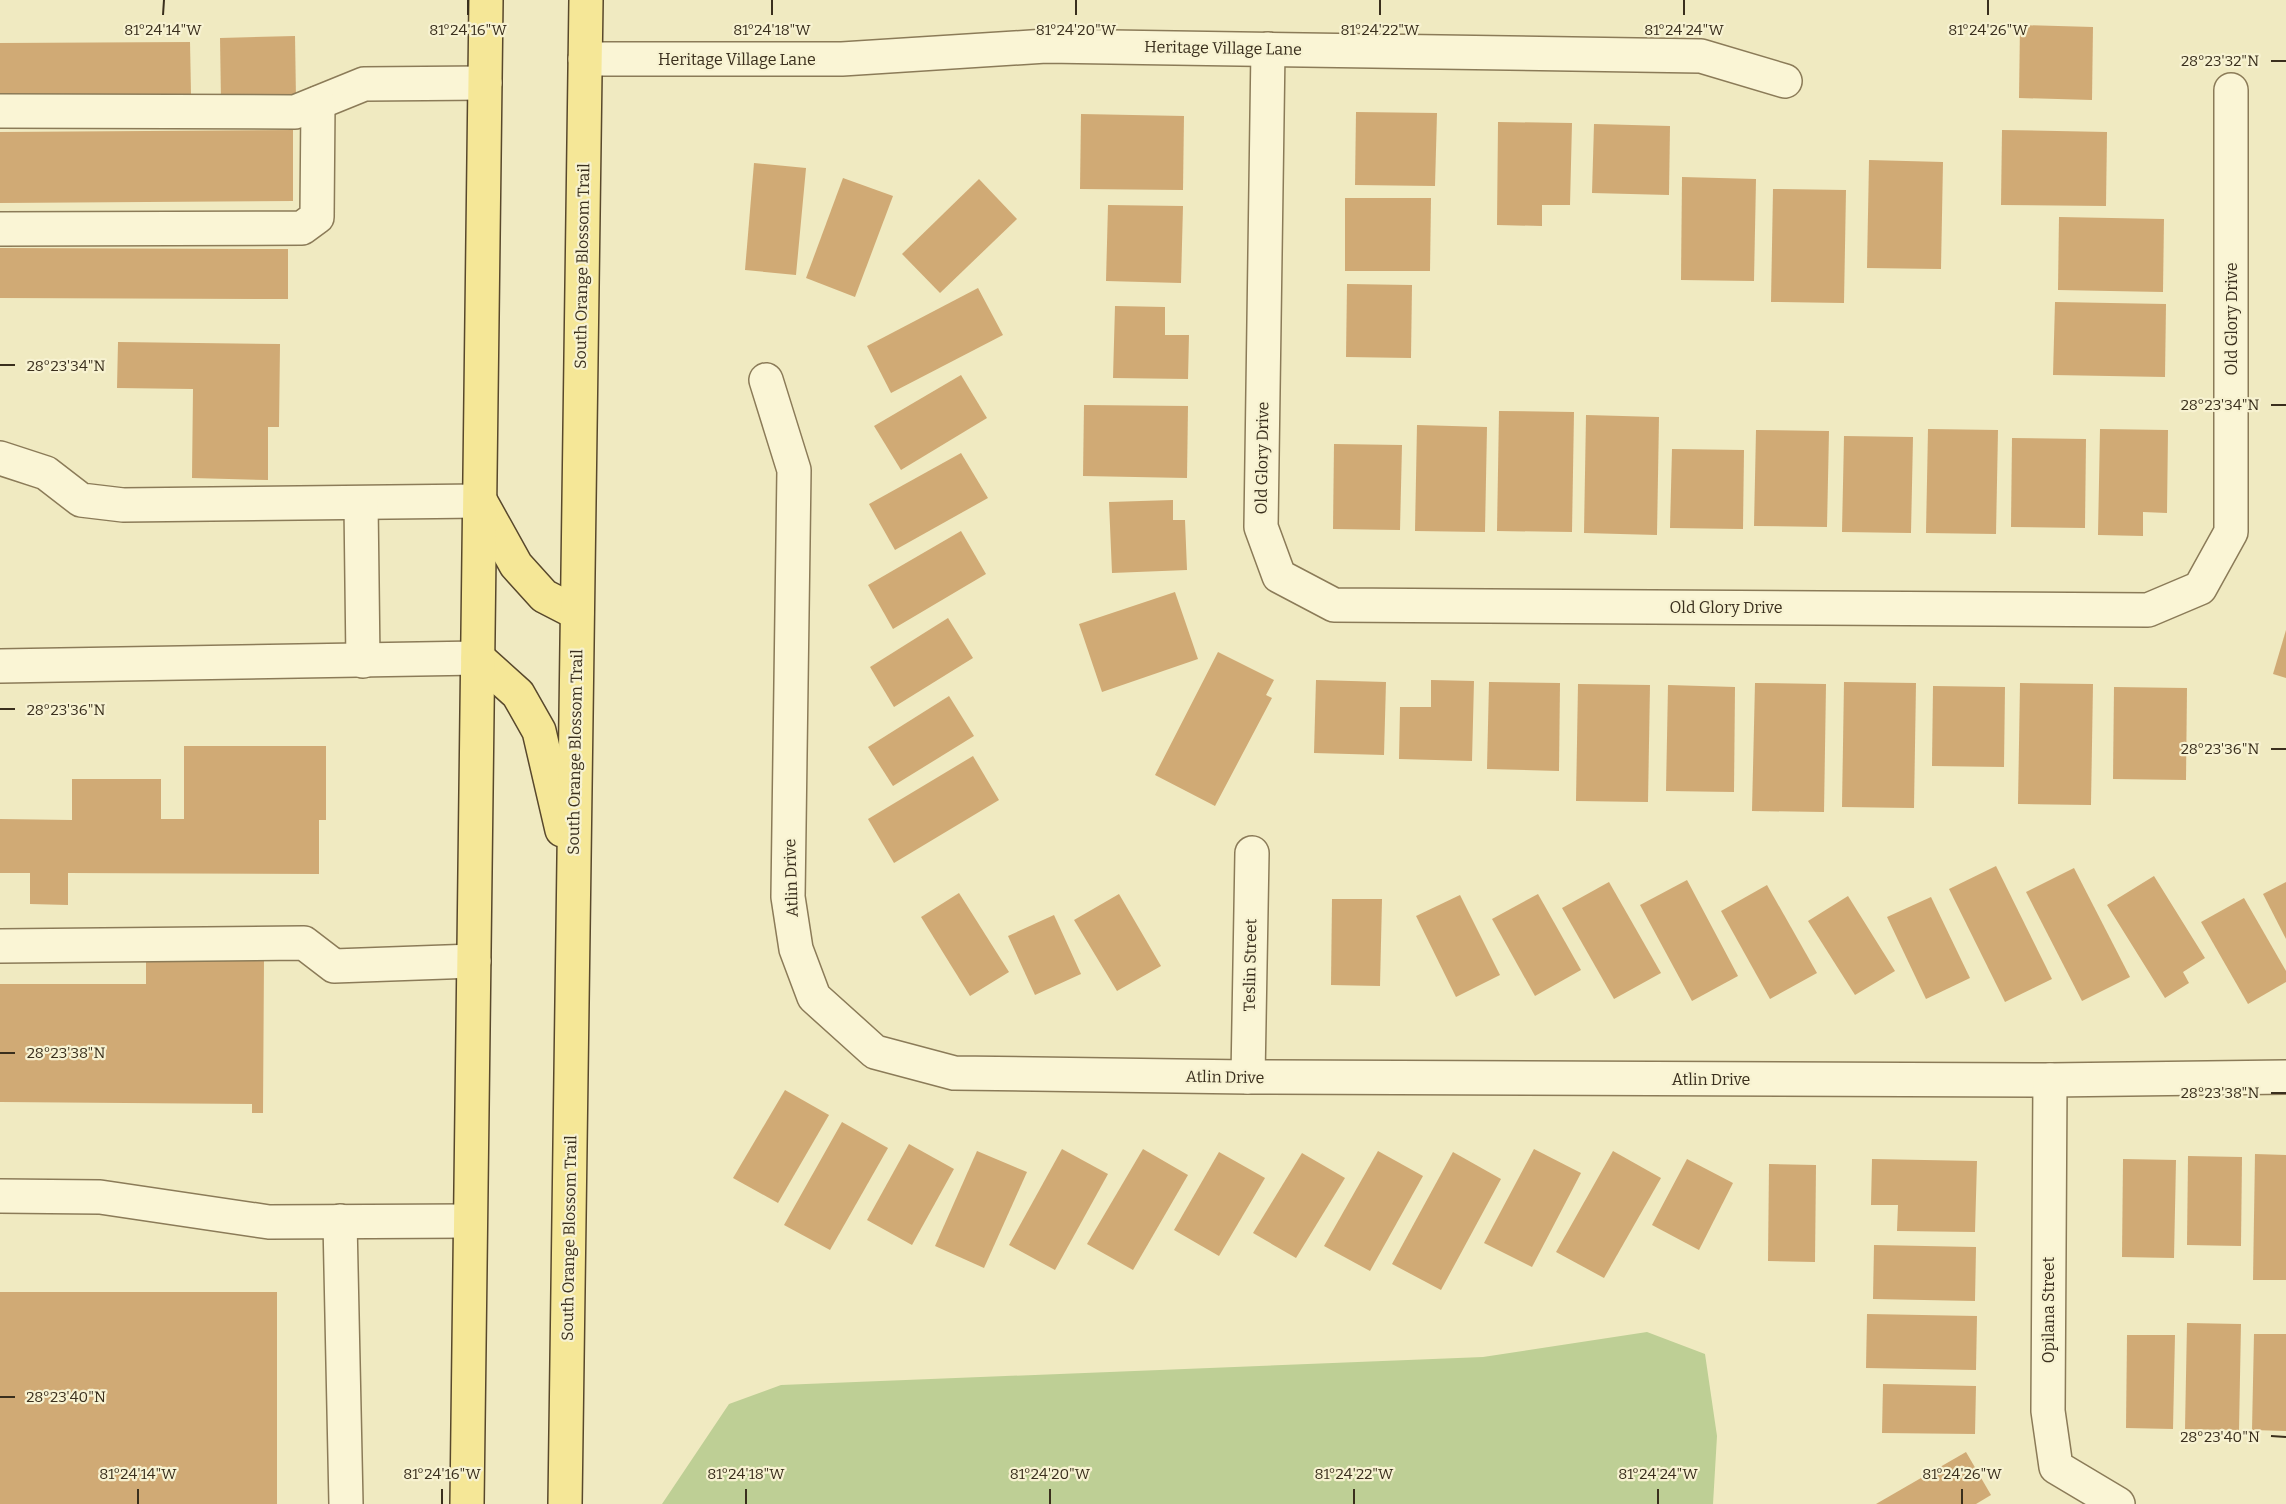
<svg xmlns="http://www.w3.org/2000/svg" width="2286" height="1504" viewBox="0 0 2286 1504" font-family="Bitter,serif">
  <rect width="100%" height="100%" fill="#f0eac1"/>
  <!-- green -->
  <path fill="#becf95" d="M 1647,1332 L 1705,1354 L 1717,1436 L 1713,1504 L 662,1504 L 729,1404 L 781,1385 L 1483,1357 Z"/>
  <!-- building -->
  <g fill="#d0aa75">
    <path d="M 2020,25 L 2093,27 L 2092,100 L 2019,98 Z"/>
    <path d="M 295,36 L 296,100 L 221,101 L 220,38 Z"/>
    <path d="M 190,42 L 191,94 L 0,95 L 0,43 Z"/>
    <path d="M 1356,112 L 1437,113 L 1435,186 L 1355,185 Z"/>
    <path d="M 1081,114 L 1184,116 L 1183,190 L 1080,189 Z"/>
    <path d="M 1498,122 L 1572,123 L 1570,205 L 1542,205 L 1542,226 L 1497,225 Z"/>
    <path d="M 1594,124 L 1670,126 L 1669,195 L 1592,193 Z"/>
    <path d="M 293,130 L 293,201 L 0,203 L 0,132 Z"/>
    <path d="M 2002,130 L 2107,132 L 2106,206 L 2001,205 Z"/>
    <path d="M 1869,160 L 1943,162 L 1941,269 L 1867,268 Z"/>
    <path d="M 754,163 L 806,168 L 796,275 L 745,270 Z"/>
    <path d="M 1682,177 L 1756,179 L 1754,281 L 1681,280 Z"/>
    <path d="M 843,178 L 893,196 L 855,297 L 806,278 Z"/>
    <path d="M 979,179 L 1017,219 L 940,293 L 902,254 Z"/>
    <path d="M 1773,189 L 1846,190 L 1844,303 L 1771,302 Z"/>
    <path d="M 1345,198 L 1431,198 L 1430,271 L 1345,271 Z"/>
    <path d="M 1108,205 L 1183,206 L 1181,283 L 1106,281 Z"/>
    <path d="M 2059,217 L 2164,219 L 2163,292 L 2058,290 Z"/>
    <path d="M 0,248 L 288,249 L 288,299 L 0,298 Z"/>
    <path d="M 1347,284 L 1412,285 L 1411,358 L 1346,357 Z"/>
    <path d="M 978,288 L 1003,335 L 891,393 L 867,346 Z"/>
    <path d="M 2055,302 L 2166,304 L 2165,377 L 2053,375 Z"/>
    <path d="M 1115,306 L 1165,307 L 1165,335 L 1189,335 L 1188,379 L 1113,378 Z"/>
    <path d="M 118,342 L 280,344 L 279,427 L 268,427 L 268,480 L 192,478 L 193,389 L 117,388 Z"/>
    <path d="M 961,375 L 987,418 L 901,470 L 874,426 Z"/>
    <path d="M 1084,405 L 1188,406 L 1187,478 L 1083,476 Z"/>
    <path d="M 1499,411 L 1574,412 L 1572,532 L 1497,531 Z"/>
    <path d="M 1586,415 L 1659,417 L 1657,535 L 1584,533 Z"/>
    <path d="M 1417,425 L 1487,427 L 1485,532 L 1415,531 Z"/>
    <path d="M 1928,429 L 1998,430 L 1996,534 L 1926,533 Z"/>
    <path d="M 2100,429 L 2168,430 L 2167,513 L 2143,512 L 2143,536 L 2098,535 Z"/>
    <path d="M 1756,430 L 1829,431 L 1827,527 L 1754,526 Z"/>
    <path d="M 1844,436 L 1913,437 L 1911,533 L 1842,532 Z"/>
    <path d="M 2012,438 L 2086,439 L 2085,528 L 2011,527 Z"/>
    <path d="M 1334,444 L 1402,445 L 1400,530 L 1333,529 Z"/>
    <path d="M 1672,449 L 1744,450 L 1743,529 L 1670,528 Z"/>
    <path d="M 961,453 L 988,498 L 895,550 L 869,504 Z"/>
    <path d="M 1173,500 L 1173,520 L 1185,520 L 1187,570 L 1112,573 L 1109,502 Z"/>
    <path d="M 961,531 L 986,574 L 893,629 L 868,585 Z"/>
    <path d="M 1175,592 L 1198,659 L 1102,692 L 1079,624 Z"/>
    <path d="M 948,618 L 973,658 L 894,707 L 870,667 Z"/>
    <path d="M 2286,630 L 2286,678 L 2273,674 Z"/>
    <path d="M 1218,652 L 1274,680 L 1266,695 L 1272,698 L 1215,806 L 1155,775 Z"/>
    <path d="M 1316,680 L 1386,682 L 1384,755 L 1314,753 Z"/>
    <path d="M 1431,680 L 1474,681 L 1472,761 L 1399,759 L 1400,707 L 1431,707 Z"/>
    <path d="M 1489,682 L 1560,683 L 1559,771 L 1487,769 Z"/>
    <path d="M 1844,682 L 1916,683 L 1914,808 L 1842,807 Z"/>
    <path d="M 1755,683 L 1826,684 L 1824,812 L 1752,811 Z"/>
    <path d="M 2020,683 L 2093,684 L 2091,805 L 2018,804 Z"/>
    <path d="M 1578,684 L 1650,685 L 1648,802 L 1576,801 Z"/>
    <path d="M 1668,685 L 1735,687 L 1734,792 L 1666,791 Z"/>
    <path d="M 1933,686 L 2005,687 L 2004,767 L 1932,766 Z"/>
    <path d="M 2114,687 L 2187,688 L 2186,780 L 2113,779 Z"/>
    <path d="M 949,696 L 974,736 L 893,786 L 868,747 Z"/>
    <path d="M 184,746 L 326,746 L 326,820 L 319,820 L 319,874 L 68,873 L 68,905 L 30,904 L 30,873 L 0,873 L 0,819 L 72,820 L 72,779 L 161,779 L 161,819 L 184,819 Z"/>
    <path d="M 973,756 L 999,800 L 894,863 L 868,819 Z"/>
    <path d="M 1996,866 L 2052,979 L 2005,1002 L 1949,889 Z"/>
    <path d="M 2074,868 L 2130,977 L 2082,1001 L 2026,892 Z"/>
    <path d="M 2154,876 L 2205,958 L 2183,972 L 2189,983 L 2165,998 L 2107,905 Z"/>
    <path d="M 1687,880 L 1738,976 L 1692,1001 L 1640,905 Z"/>
    <path d="M 1609,882 L 1661,973 L 1614,999 L 1562,908 Z"/>
    <path d="M 2286,882 L 2286,939 L 2263,894 Z"/>
    <path d="M 1767,885 L 1817,973 L 1770,999 L 1721,911 Z"/>
    <path d="M 959,893 L 1009,972 L 970,996 L 921,917 Z"/>
    <path d="M 1119,894 L 1161,966 L 1117,991 L 1074,920 Z"/>
    <path d="M 1538,894 L 1581,970 L 1535,996 L 1492,919 Z"/>
    <path d="M 1460,895 L 1500,975 L 1456,997 L 1416,916 Z"/>
    <path d="M 1848,896 L 1895,971 L 1855,995 L 1808,921 Z"/>
    <path d="M 1931,897 L 1970,978 L 1926,999 L 1887,917 Z"/>
    <path d="M 2244,898 L 2286,971 L 2286,982 L 2248,1004 L 2201,922 Z"/>
    <path d="M 1332,899 L 1382,899 L 1380,986 L 1331,985 Z"/>
    <path d="M 1054,915 L 1081,974 L 1035,995 L 1008,936 Z"/>
    <path d="M 146,959 L 264,960 L 263,1113 L 252,1113 L 252,1104 L 0,1102 L 0,984 L 146,984 Z"/>
    <path d="M 785,1090 L 829,1115 L 778,1203 L 733,1178 Z"/>
    <path d="M 842,1122 L 888,1148 L 830,1250 L 784,1225 Z"/>
    <path d="M 909,1144 L 954,1169 L 912,1245 L 867,1220 Z"/>
    <path d="M 1062,1149 L 1108,1174 L 1055,1270 L 1009,1245 Z"/>
    <path d="M 1143,1149 L 1188,1175 L 1133,1270 L 1087,1244 Z"/>
    <path d="M 1534,1149 L 1581,1173 L 1532,1267 L 1484,1243 Z"/>
    <path d="M 977,1151 L 1027,1172 L 984,1268 L 935,1246 Z"/>
    <path d="M 1378,1151 L 1423,1176 L 1370,1271 L 1324,1246 Z"/>
    <path d="M 1613,1151 L 1661,1178 L 1604,1278 L 1556,1252 Z"/>
    <path d="M 1219,1152 L 1265,1178 L 1219,1256 L 1174,1230 Z"/>
    <path d="M 1453,1152 L 1501,1179 L 1441,1290 L 1392,1264 Z"/>
    <path d="M 1302,1153 L 1345,1178 L 1296,1258 L 1253,1233 Z"/>
    <path d="M 2255,1154 L 2286,1155 L 2286,1280 L 2253,1280 Z"/>
    <path d="M 2188,1156 L 2242,1157 L 2241,1246 L 2187,1245 Z"/>
    <path d="M 1687,1159 L 1733,1183 L 1699,1250 L 1652,1225 Z"/>
    <path d="M 1872,1159 L 1977,1161 L 1975,1232 L 1897,1231 L 1898,1205 L 1871,1205 Z"/>
    <path d="M 2123,1159 L 2176,1160 L 2174,1258 L 2122,1257 Z"/>
    <path d="M 1769,1164 L 1816,1165 L 1815,1262 L 1768,1261 Z"/>
    <path d="M 1874,1245 L 1976,1247 L 1975,1301 L 1873,1299 Z"/>
    <rect x="0" y="1292" width="277" height="212"/>
    <path d="M 1867,1314 L 1977,1316 L 1976,1370 L 1866,1368 Z"/>
    <path d="M 2187,1323 L 2241,1324 L 2239,1430 L 2185,1429 Z"/>
    <path d="M 2254,1334 L 2286,1334 L 2286,1431 L 2252,1430 Z"/>
    <path d="M 2127,1335 L 2175,1335 L 2173,1429 L 2126,1428 Z"/>
    <path d="M 1883,1384 L 1976,1386 L 1975,1434 L 1882,1433 Z"/>
    <path d="M 1966,1452 L 1991,1495 L 1976,1504 L 1876,1504 Z"/>
  </g>
  <g fill="none" stroke-linecap="round" stroke-linejoin="round">
    <defs>
      <g id="minor">
        <path d="M 1268,49 L 1261,527 L 1279,576 L 1334,605 L 2148,610 L 2200,588 L 2231,532 L 2231,90"/>
        <path d="M 585,59 L 842,59 L 1046,46 L 1701,56 L 1785,81"/>
        <path d="M 0,111 L 295,112 L 364,84 L 485,83"/>
        <path d="M 0,229 L 302,228 L 317,217 L 318,103"/>
        <path d="M 766,380 L 794,470 L 788,897 L 796,949 L 814,997 L 875,1052 L 954,1073 L 1248,1077 L 2050,1080 L 2286,1077"/>
        <path d="M 0,458 L 46,473 L 81,500 L 123,505 L 480,501"/>
        <path d="M 361,503 L 363,661"/>
        <path d="M 0,666 L 478,658"/>
        <path d="M 0,946 L 304,943 L 334,966 L 474,961"/>
        <path d="M 1248,1077 L 1252,853"/>
        <path d="M 2050,1080 L 2048,1411 L 2056,1467 L 2118,1504"/>
        <path d="M 0,1196 L 100,1197 L 269,1222 L 470,1221"/>
        <path d="M 340,1221 L 346,1504"/>
      </g>
      <g id="major">
        <path d="M 481,502 L 516,565 L 544,596 L 577,613"/>
        <path d="M 478,658 L 518,694 L 539,731 L 562,830"/>
        <path d="M 467,1504 L 486,0"/>
        <path d="M 565,1504 L 586,0"/>
      </g>
    </defs>
    <!-- minor casing -->
    <use href="#minor" stroke="#8b7b58" stroke-width="36"/>
    <!-- major casing -->
    <use href="#major" stroke="#58482c" stroke-width="36"/>
    <!-- minor -->
    <use href="#minor" stroke="#faf5d5" stroke-width="33"/>
    <!-- major -->
    <use href="#major" stroke="#f5e797" stroke-width="33"/>
  </g>
  <!-- ticks -->
  <path fill="none" stroke="#3a2f1d" stroke-width="2" d="M 163,15 L 164,0M 468,15 L 468,0M 772,15 L 772,0M 1076,15 L 1076,0M 1380,15 L 1380,0M 1684,15 L 1684,0M 1988,15 L 1988,0M 2271,61 L 2286,61M 0,365 L 15,365M 2271,405 L 2286,405M 0,709 L 15,709M 2271,749 L 2286,749M 0,1053 L 15,1053M 2271,1093 L 2286,1093M 0,1397 L 15,1397M 2271,1436 L 2286,1437M 138,1504 L 138,1489M 442,1504 L 442,1489M 746,1504 L 746,1489M 1050,1504 L 1050,1489M 1354,1504 L 1354,1489M 1658,1504 L 1658,1489M 1962,1504 L 1962,1489"/>
  <g text-anchor="middle" dominant-baseline="central" stroke-width="4.5" stroke-linejoin="round" paint-order="stroke">
    <!-- street labels -->
    <g font-size="16" fill="#3a2f1d" stroke="#f7f2d1">
      <text transform="translate(1223 48) rotate(1)">Heritage Village Lane</text>
      <text x="737" y="59">Heritage Village Lane</text>
      <text transform="translate(582 266) rotate(-89)">South Orange Blossom Trail</text>
      <text transform="translate(2231 319) rotate(-90)">Old Glory Drive</text>
      <text transform="translate(1262 458) rotate(-89)">Old Glory Drive</text>
      <text x="1726" y="607">Old Glory Drive</text>
      <text transform="translate(575 752) rotate(-89)">South Orange Blossom Trail</text>
      <text transform="translate(791 878) rotate(-92)">Atlin Drive</text>
      <text transform="translate(1250 965) rotate(-89)">Teslin Street</text>
      <text transform="translate(1225 1077) rotate(1)">Atlin Drive</text>
      <text x="1711" y="1079">Atlin Drive</text>
      <text transform="translate(569 1238) rotate(-89)">South Orange Blossom Trail</text>
      <text transform="translate(2048 1310) rotate(-90)">Opilana Street</text>
    </g>
  </g>
  <g font-size="15" text-anchor="middle" fill="#3a2f1d" stroke="#f7f2d1" stroke-width="4.5" stroke-linejoin="round" paint-order="stroke">
    <text x="163" y="35">81°24'14"W</text>
    <text x="468" y="35">81°24'16"W</text>
    <text x="772" y="35">81°24'18"W</text>
    <text x="1076" y="35">81°24'20"W</text>
    <text x="1380" y="35">81°24'22"W</text>
    <text x="1684" y="35">81°24'24"W</text>
    <text x="1988" y="35">81°24'26"W</text>
    <text x="2220" y="66">28°23'32"N</text>
    <text x="66" y="371">28°23'34"N</text>
    <text x="2220" y="410">28°23'34"N</text>
    <text x="66" y="715">28°23'36"N</text>
    <text x="2220" y="754">28°23'36"N</text>
    <text x="66" y="1058">28°23'38"N</text>
    <text x="2220" y="1098">28°23'38"N</text>
    <text x="66" y="1402">28°23'40"N</text>
    <text x="2220" y="1442">28°23'40"N</text>
    <text x="138" y="1479">81°24'14"W</text>
    <text x="442" y="1479">81°24'16"W</text>
    <text x="746" y="1479">81°24'18"W</text>
    <text x="1050" y="1479">81°24'20"W</text>
    <text x="1354" y="1479">81°24'22"W</text>
    <text x="1658" y="1479">81°24'24"W</text>
    <text x="1962" y="1479">81°24'26"W</text>
  </g>
</svg>
